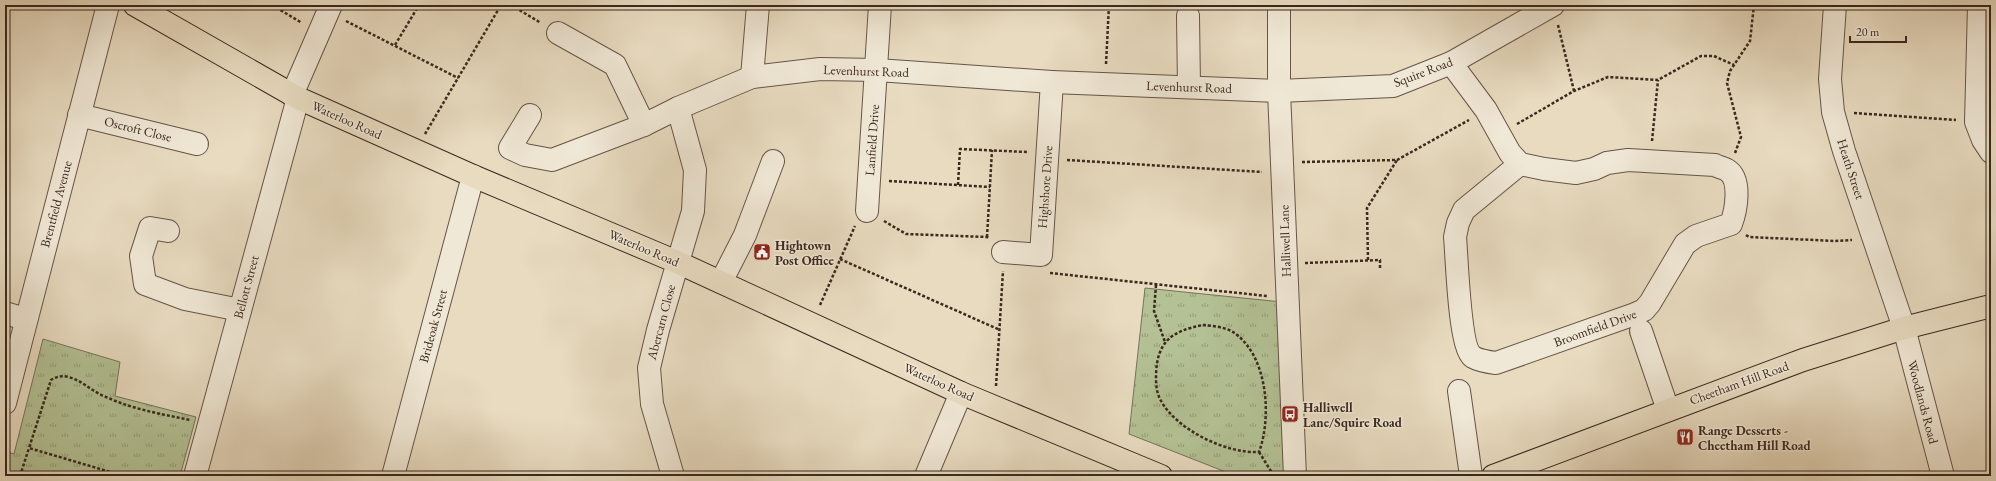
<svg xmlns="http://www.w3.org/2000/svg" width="1996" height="481" viewBox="0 0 1996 481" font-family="'EB Garamond',serif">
  <defs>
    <pattern id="park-tufts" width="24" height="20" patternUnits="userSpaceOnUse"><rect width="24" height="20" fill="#b3c194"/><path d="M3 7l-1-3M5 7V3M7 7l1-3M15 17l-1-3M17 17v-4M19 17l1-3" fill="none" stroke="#939d78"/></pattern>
  </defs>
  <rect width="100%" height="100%" fill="#e8dbc0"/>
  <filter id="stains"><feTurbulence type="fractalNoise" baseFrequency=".005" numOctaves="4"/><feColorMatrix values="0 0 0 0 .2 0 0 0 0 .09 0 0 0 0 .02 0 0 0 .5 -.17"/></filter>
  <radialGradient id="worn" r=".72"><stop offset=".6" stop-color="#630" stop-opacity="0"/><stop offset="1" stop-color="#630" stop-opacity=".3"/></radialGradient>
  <!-- park -->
  <g fill="url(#park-tufts)" stroke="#76745a">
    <path d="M 1145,288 L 1282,302 L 1288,476 L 1236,476 L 1129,434 Z"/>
    <path d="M 43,339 L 120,362 L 115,396 L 196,417 L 180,476 L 5,476 L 5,451 L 14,454 Z"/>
  </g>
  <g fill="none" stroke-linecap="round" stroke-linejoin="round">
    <defs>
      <g id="minor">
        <path d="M 1279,5 L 1279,91 L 1295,476"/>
        <path d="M 1835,5 L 1830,79 L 1833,112 L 1844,151 L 1904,328 L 1943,476"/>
        <path d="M 1979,5 L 1976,122 L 1983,140 L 1991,152"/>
        <path d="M 1188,16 L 1189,87"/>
        <path d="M 558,33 L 615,65 L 644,125"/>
        <path d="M 1451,63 L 1486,110 L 1510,153 L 1520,164 L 1544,169 L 1576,173 L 1594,169 L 1607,163 L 1628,160 L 1715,165 C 1718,167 1724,168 1727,170 C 1742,179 1736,211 1731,224 L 1696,236 L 1685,244 L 1650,303 L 1644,310 L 1635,314 L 1496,363 C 1488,362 1480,361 1473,357 C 1459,347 1457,257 1455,237 L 1458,223 L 1464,210 L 1520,164"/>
        <path d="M 752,77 L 758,5"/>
        <path d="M 292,95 L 331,5"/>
        <path d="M 79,115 L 197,144"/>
        <path d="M 530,115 L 510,148 L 525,155 L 552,160 L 644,125 L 678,108 L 752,77 L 820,69 L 877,70 L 1052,82 L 1279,91 L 1393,86 L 1451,63 L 1553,5"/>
        <path d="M 867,211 L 880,5"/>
        <path d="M 168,231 L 150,228 L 141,256 L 145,284 L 185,299 L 240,310"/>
        <path d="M 1003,252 L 1041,255 L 1052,82"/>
        <path d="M 721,282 L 745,235 L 773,161"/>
        <path d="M 5,313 L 25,319"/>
        <path d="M 1641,331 L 1668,410"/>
        <path d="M 1459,391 L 1471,476"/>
        <path d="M 5,403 L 108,5"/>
        <path d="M 195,476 L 298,98"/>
        <path d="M 393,476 L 473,176"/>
        <path d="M 673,476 L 652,404 L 649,368 L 658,330 L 693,211 L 695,170 L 678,108"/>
        <path d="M 926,476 L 961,393"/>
      </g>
      <path id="major" d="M 135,5 L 298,98 L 473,176 L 677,262 L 961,393 L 1161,476"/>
      <path id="highway" d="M 1493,476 L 1803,360 L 1904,328 L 1991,306"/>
    </defs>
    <!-- minor casing -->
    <use href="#minor" stroke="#665547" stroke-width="24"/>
    <!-- major casing -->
    <use href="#major" stroke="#3a281f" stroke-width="24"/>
    <!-- highway casing -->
    <use href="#highway" stroke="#3a281f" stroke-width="24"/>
    <!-- path -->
    <g stroke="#3a281f" stroke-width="2.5" stroke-dasharray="3 2" stroke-linecap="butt">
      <path d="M 272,5 L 302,23"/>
      <path d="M 511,5 L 541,23"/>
      <path d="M 346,21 L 458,78"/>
      <path d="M 1558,25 L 1574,91"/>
      <path d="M 395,45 L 419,5"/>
      <path d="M 1106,64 L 1109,5"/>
      <path d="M 1854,113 L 1956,120"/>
      <path d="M 1517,124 L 1574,91 L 1608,77 L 1658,80 L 1701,56 L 1714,56 L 1734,65"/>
      <path d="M 425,134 L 501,5"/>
      <path d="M 1652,141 L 1658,80"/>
      <path d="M 1735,153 L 1741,137 L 1727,83 L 1730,71 L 1750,41 L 1754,5"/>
      <path d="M 1067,160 L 1262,172"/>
      <path d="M 1302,162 L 1397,160 L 1469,120"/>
      <path d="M 889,181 L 990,187"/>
      <path d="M 958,185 L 960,149 L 1027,152"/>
      <path d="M 884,221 L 906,234 L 987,237 L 989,238"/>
      <path d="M 1746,235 L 1749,237 L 1835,241 L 1852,240"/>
      <path d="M 987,237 L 992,150"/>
      <path d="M 840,259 L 1000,330"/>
      <path d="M 1368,260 L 1367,208 L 1397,160"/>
      <path d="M 1305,263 L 1380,260 L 1380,269"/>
      <path d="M 1050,273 L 1267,296"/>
      <path d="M 1156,285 L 1154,311 L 1165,342"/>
      <path d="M 820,305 L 855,226"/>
      <path d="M 1203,325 C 1213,326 1225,327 1233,332 C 1268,355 1272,417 1259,452 C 1226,454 1175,429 1160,399 C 1156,391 1156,383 1156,375 C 1157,341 1172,331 1203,325 Z"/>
      <path d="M 996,386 L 1003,271"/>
      <path d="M 1259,452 L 1274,476"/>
      <path d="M 5,474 L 10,476"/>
      <path d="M 20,476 L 29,448"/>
      <path d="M 124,476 L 29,448 L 51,380 C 56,377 61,375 68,377 C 82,380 91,391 104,396 C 131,409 161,414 190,420"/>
    </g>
    <!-- minor -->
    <use href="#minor" stroke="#f0e8d6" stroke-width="22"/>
    <!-- major -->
    <use href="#major" stroke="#e8dbc0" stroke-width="22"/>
    <!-- highway -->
    <use href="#highway" stroke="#e8dbc0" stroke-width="22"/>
  </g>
  <!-- icons -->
  <defs>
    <symbol id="civic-square" viewBox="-11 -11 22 22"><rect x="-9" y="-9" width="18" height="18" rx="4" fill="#8f2418" stroke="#f0e8d6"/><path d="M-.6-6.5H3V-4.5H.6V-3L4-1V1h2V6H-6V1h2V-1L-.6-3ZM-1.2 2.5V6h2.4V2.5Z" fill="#fff"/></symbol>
    <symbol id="bus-square" viewBox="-11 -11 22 22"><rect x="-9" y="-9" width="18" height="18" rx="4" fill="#8f2418" stroke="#f0e8d6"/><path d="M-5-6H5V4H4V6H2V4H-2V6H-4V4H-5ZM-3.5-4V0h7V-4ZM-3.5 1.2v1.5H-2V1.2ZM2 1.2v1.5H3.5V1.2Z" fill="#fff"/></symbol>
    <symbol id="restaurant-square" viewBox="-11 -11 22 22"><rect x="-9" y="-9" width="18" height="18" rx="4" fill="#8f2418" stroke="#f0e8d6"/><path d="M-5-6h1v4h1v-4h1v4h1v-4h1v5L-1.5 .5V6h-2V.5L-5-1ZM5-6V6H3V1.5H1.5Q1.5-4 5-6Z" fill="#fff"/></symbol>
  </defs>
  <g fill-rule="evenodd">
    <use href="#civic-square" x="752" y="242" width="20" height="20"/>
    <use href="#bus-square" x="1280" y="404" width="20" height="20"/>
    <use href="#restaurant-square" x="1675" y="427" width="20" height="20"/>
  </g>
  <g text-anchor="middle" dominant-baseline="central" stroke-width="3" stroke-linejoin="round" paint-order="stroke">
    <!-- street labels -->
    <g font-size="13" fill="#3a281f" stroke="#f0e8d6">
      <text transform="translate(866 71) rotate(2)">Levenhurst Road</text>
      <text transform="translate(1423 72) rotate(-21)">Squire Road</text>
      <text transform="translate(1189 87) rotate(2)">Levenhurst Road</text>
      <text transform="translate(347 120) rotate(24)">Waterloo Road</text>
      <text transform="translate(138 129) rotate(14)">Oscroft Close</text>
      <text transform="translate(872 140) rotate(-86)">Lanfield Drive</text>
      <text transform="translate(1851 169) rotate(72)">Heath Street</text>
      <text transform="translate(1045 187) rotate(-86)">Highshore Drive</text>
      <text transform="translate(56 204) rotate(-75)">Brentfield Avenue</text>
      <text transform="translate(1285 241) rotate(-92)">Halliwell Lane</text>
      <text transform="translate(644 248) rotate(23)">Waterloo Road</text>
      <text transform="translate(246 287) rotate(-75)">Bellott Street</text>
      <text transform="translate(661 322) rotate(-75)">Abercarn Close</text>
      <text transform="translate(433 326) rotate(-75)">Brideoak Street</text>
      <text transform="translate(1595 328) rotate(-20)">Broomfield Drive</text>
      <text transform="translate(939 382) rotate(24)">Waterloo Road</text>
      <text transform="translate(1739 383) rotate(-20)">Cheetham Hill Road</text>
      <text transform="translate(1923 402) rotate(75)">Woodlands Road</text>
    </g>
    <!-- poi labels -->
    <g font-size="13" font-weight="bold" fill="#3a281f" stroke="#f0e8d6" text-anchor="start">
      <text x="775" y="245">Hightown<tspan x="775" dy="15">Post Office</tspan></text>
      <text x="1303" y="407">Halliwell<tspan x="1303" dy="15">Lane/Squire Road</tspan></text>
      <text x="1698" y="430">Range Desserts -<tspan x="1698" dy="15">Cheetham Hill Road</tspan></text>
    </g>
  </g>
  <!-- margin -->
  <rect width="1996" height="481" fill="none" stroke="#e8dbc0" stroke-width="20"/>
  <rect x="6" y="6" width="1984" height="469" fill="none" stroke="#3a281f" stroke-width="2"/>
  <rect x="10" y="10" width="1976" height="461" fill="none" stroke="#3a281f"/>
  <!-- scale -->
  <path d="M1850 36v6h56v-6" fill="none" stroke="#3a281f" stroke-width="2"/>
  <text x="1856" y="36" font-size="12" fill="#3a281f" stroke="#f0e8d6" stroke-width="3" paint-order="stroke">20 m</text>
  <rect width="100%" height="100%" filter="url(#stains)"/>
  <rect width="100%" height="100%" fill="url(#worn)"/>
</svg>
